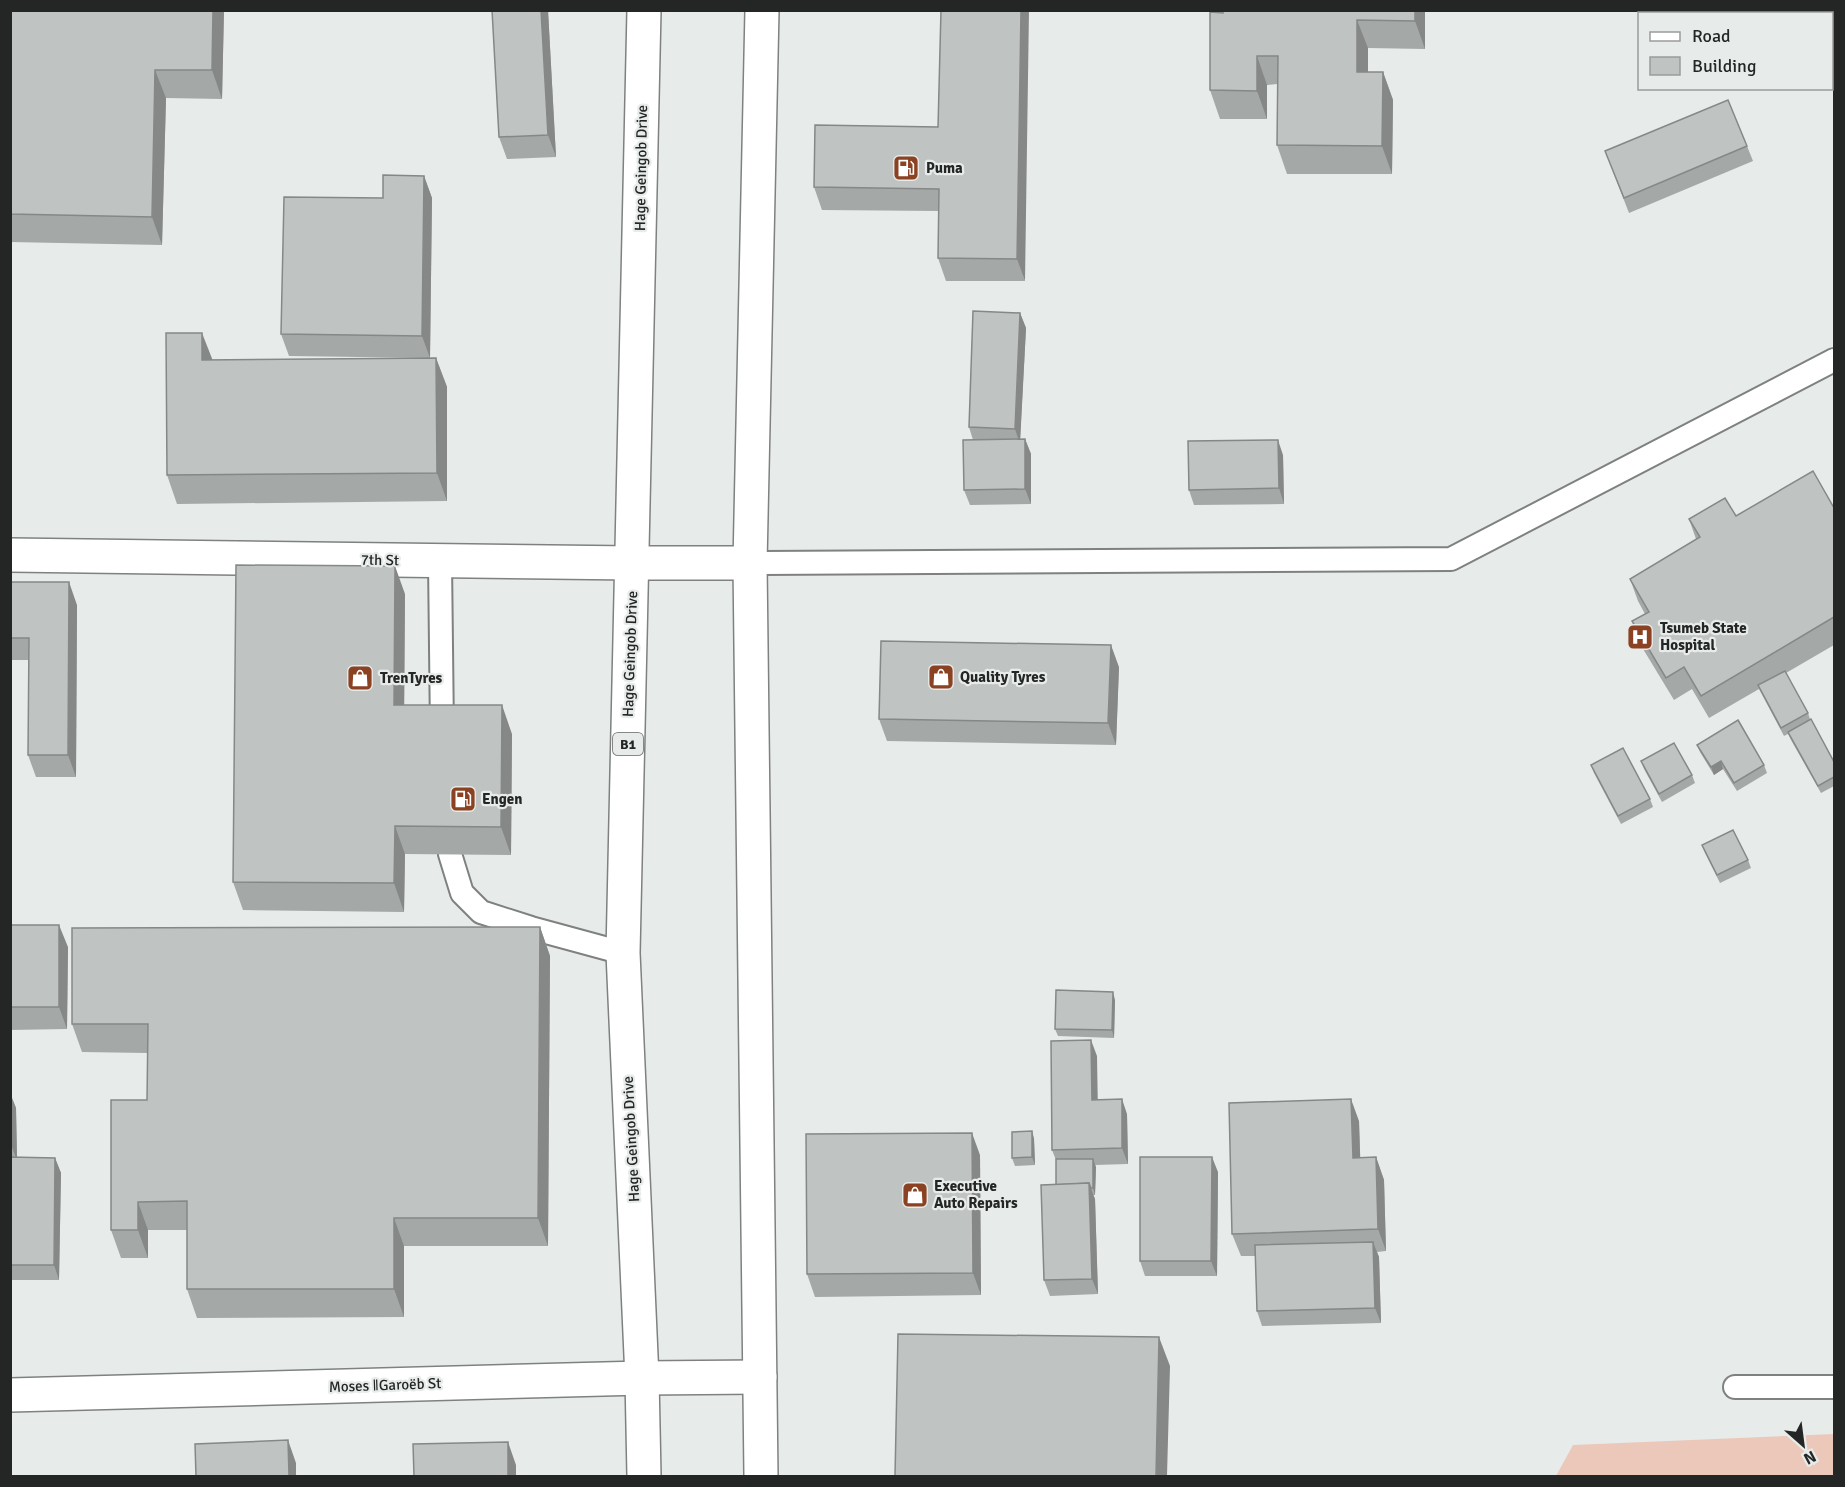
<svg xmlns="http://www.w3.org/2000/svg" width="1845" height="1487" viewBox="0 0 1845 1487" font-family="Signika,sans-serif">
  <rect width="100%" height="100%" fill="#e7ecea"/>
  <!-- garden -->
  <path fill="#ebc8ba" d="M 1834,1434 L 1834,1476 L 1556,1476 L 1573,1445 Z"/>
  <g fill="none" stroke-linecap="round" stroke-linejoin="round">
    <defs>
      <g id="lane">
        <path d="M 440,561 L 442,733"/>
        <path d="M 750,563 L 1451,559 L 1834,360"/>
        <path d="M 450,854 L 462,893 L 481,912 L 531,928 L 623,953"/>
        <path d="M 1735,1387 L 1834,1387"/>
      </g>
      <g id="street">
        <path d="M 10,555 L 633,563 L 750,563"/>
        <path d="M 10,1395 L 642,1378 L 760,1377"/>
      </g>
      <g id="highway">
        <path d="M 644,1476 L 642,1378 L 623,953 L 644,10"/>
        <path d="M 761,1476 L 750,563 L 762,10"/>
      </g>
    </defs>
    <!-- lane casing -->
    <use href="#lane" stroke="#7e8180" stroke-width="26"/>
    <!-- street casing -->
    <use href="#street" stroke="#7e8180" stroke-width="36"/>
    <!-- highway casing -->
    <use href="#highway" stroke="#7e8180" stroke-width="36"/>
    <!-- lane -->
    <use href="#lane" stroke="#fff" stroke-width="22"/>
    <!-- street -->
    <use href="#street" stroke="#fff" stroke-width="33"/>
    <!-- highway -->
    <use href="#highway" stroke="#fff" stroke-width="33"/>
  </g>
  <!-- wall -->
  <g fill="#a4a8a7">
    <path d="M 10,10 L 224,10 L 222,99 L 166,98 L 162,245 L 10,242 Z"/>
    <path d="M 492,10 L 548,10 L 556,157 L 507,159 L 499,137 Z"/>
    <path d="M 941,10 L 1025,281 L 946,281 L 938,258 L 939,211 L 822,210 L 814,187 L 938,127 Z"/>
    <path d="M 1425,10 L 1425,49 L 1368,48 L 1368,72 L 1383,72 L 1393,100 L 1392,174 L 1287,174 L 1277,145 L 1277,84 L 1267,85 L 1267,119 L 1220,119 L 1210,90 L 1223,13 Z"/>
    <path d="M 1747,146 L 1753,161 L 1629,213 L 1605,151 Z"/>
    <path d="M 424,176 L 432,198 L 430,358 L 289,356 L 281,334 L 383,198 Z"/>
    <path d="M 1020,313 L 1026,328 L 1020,439 L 1025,439 L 1031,454 L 1031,504 L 970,505 L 964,490 L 973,440 L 969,427 Z"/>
    <path d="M 436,358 L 447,387 L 447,501 L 177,504 L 167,475 L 212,360 Z"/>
    <path d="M 1283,455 L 1284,504 L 1194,505 L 1189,490 Z"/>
    <path d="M 1834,508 L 1834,645 L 1786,673 L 1808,713 L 1810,719 L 1834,762 L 1834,786 L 1821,793 L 1791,740 L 1788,734 L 1784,736 L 1759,689 L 1709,718 L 1692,689 L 1674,700 L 1640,644 L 1632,621 L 1645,614 L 1638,601 L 1630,579 L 1696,539 L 1689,519 Z"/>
    <path d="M 10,582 L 77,605 L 76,777 L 36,777 L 28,755 L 29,660 L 10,660 Z"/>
    <path d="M 405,594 L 404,705 L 512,734 L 511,855 L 405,854 L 404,912 L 243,910 L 233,882 Z"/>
    <path d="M 1119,667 L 1116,745 L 887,741 L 879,719 Z"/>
    <path d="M 1697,745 L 1764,765 L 1767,773 L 1737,791 L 1723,769 L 1714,775 L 1700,752 Z"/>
    <path d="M 1641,761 L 1692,775 L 1695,783 L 1662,802 L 1644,769 Z"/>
    <path d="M 1591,765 L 1650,799 L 1653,807 L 1621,824 L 1594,773 Z"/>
    <path d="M 1702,845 L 1748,860 L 1751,868 L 1720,883 L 1705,853 Z"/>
    <path d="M 10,925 L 68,947 L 67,1029 L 10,1030 Z"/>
    <path d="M 540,927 L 550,956 L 548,1246 L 404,1246 L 404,1317 L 197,1318 L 187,1289 L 187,1230 L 148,1230 L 148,1258 L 121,1258 L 111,1230 L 147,1100 L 148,1053 L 82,1052 L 72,1024 Z"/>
    <path d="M 1115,1000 L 1114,1038 L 1058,1036 L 1055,1029 Z"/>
    <path d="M 1097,1056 L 1097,1100 L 1127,1114 L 1128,1164 L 1095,1165 L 1096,1167 L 1095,1195 L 1093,1195 L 1095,1199 L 1098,1294 L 1050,1296 L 1044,1280 L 1056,1185 L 1056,1160 L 1052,1150 Z"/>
    <path d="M 10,1093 L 16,1108 L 17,1157 L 55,1158 L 61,1173 L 59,1280 L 10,1280 Z"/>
    <path d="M 1359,1121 L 1360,1158 L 1376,1157 L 1384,1180 L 1386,1251 L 1377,1252 L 1379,1257 L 1381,1323 L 1262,1326 L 1257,1311 L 1255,1256 L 1241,1256 L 1232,1234 Z"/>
    <path d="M 1032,1131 L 1034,1139 L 1035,1165 L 1015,1166 L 1012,1158 Z"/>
    <path d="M 980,1155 L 981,1295 L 815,1297 L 807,1274 Z"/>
    <path d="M 1218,1172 L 1217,1276 L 1145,1276 L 1140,1261 Z"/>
  </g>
  <!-- shaded-wall -->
  <g fill="#868888">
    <path d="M 213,10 L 224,10 L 222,99 L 212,70 Z"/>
    <path d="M 541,10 L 548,10 L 556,157 L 548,135 Z"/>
    <path d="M 1021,10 L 1029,10 L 1025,281 L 1017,259 Z"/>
    <path d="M 1415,10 L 1425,10 L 1425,49 L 1415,21 Z"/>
    <path d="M 1357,20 L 1368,48 L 1368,100 L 1357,72 Z"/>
    <path d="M 1257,56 L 1267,85 L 1267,119 L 1257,91 Z"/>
    <path d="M 155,70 L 166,98 L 162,245 L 152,217 Z"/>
    <path d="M 1383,72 L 1393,100 L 1392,174 L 1382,146 Z"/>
    <path d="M 424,176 L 432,198 L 430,358 L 422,336 Z"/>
    <path d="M 1020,313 L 1026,328 L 1020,444 L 1015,429 Z"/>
    <path d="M 202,333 L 213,361 L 202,360 Z"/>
    <path d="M 436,358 L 447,387 L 447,501 L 437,473 Z"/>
    <path d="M 1025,439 L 1031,454 L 1031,504 L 1025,489 Z"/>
    <path d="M 1278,440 L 1283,455 L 1284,504 L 1279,488 Z"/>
    <path d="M 395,566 L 405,594 L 404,733 L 394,705 Z"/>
    <path d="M 69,582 L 77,605 L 76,777 L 68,755 Z"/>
    <path d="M 1111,645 L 1119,667 L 1116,745 L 1108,723 Z"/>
    <path d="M 502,705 L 512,734 L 511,855 L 501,827 Z"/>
    <path d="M 1721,761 L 1723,769 L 1714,775 L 1711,767 Z"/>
    <path d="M 395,826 L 405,854 L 404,912 L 394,883 Z"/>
    <path d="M 59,925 L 68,947 L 67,1029 L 59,1007 Z"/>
    <path d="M 540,927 L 550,956 L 548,1246 L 538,1218 Z"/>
    <path d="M 1113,992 L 1115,1000 L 1114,1038 L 1112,1030 Z"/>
    <path d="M 1091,1040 L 1097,1056 L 1098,1115 L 1092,1100 Z"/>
    <path d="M 10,1093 L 16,1108 L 17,1160 L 11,1145 Z"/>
    <path d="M 1122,1099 L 1127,1114 L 1128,1164 L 1122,1148 Z"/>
    <path d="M 1351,1099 L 1359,1121 L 1361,1181 L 1353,1158 Z"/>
    <path d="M 1032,1131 L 1034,1139 L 1035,1165 L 1032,1157 Z"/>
    <path d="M 972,1133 L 980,1155 L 981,1295 L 973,1273 Z"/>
    <path d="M 1212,1157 L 1218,1172 L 1217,1276 L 1211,1261 Z"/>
    <path d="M 1376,1157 L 1384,1180 L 1386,1251 L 1378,1229 Z"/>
    <path d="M 55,1158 L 61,1173 L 59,1280 L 54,1265 Z"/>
    <path d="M 1093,1159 L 1096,1167 L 1095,1195 L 1093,1188 Z"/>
    <path d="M 1089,1183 L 1095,1199 L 1098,1294 L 1092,1279 Z"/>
    <path d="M 138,1202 L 148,1230 L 148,1258 L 138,1230 Z"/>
    <path d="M 394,1218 L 404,1246 L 404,1317 L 394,1289 Z"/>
    <path d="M 1373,1242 L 1379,1257 L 1381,1323 L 1375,1308 Z"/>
    <path d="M 1159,1337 L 1170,1366 L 1167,1476 L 1156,1476 Z"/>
    <path d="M 288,1440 L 296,1463 L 296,1476 L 289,1476 Z"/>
    <path d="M 508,1442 L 516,1465 L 516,1476 L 508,1476 Z"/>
  </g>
  <!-- building -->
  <g fill="#bfc3c2" stroke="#868888" stroke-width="1.5">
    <path d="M 10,10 L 213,10 L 212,70 L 155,70 L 152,217 L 10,214 Z"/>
    <path d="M 492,10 L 541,10 L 548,135 L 499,137 Z"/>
    <path d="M 941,10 L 1021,10 L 1017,259 L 938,258 L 939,189 L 814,187 L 815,125 L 938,127 Z"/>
    <path d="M 1223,10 L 1415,10 L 1415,21 L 1357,20 L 1357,72 L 1383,72 L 1382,146 L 1277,145 L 1278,56 L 1257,56 L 1257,91 L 1210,90 L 1210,12 L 1223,13 Z"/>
    <path d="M 1728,100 L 1747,146 L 1624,198 L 1605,151 Z"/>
    <path d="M 383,175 L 424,176 L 422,336 L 281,334 L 284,197 L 383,198 Z"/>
    <path d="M 973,311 L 1020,313 L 1015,429 L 969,427 Z"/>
    <path d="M 166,333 L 202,333 L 202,360 L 436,358 L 437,473 L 167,475 Z"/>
    <path d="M 1025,439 L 1025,489 L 964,490 L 963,440 Z"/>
    <path d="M 1278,440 L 1279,488 L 1189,490 L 1188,441 Z"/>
    <path d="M 1813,471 L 1834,508 L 1834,617 L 1701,696 L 1684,667 L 1666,678 L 1632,621 L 1649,612 L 1630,579 L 1700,537 L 1689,519 L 1725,498 L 1736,516 Z"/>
    <path d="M 236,565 L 395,566 L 394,705 L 502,705 L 501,827 L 395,826 L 394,883 L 233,882 Z"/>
    <path d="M 10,582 L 69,582 L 68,755 L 28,755 L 29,638 L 10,638 Z"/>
    <path d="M 881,641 L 1111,645 L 1108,723 L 879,719 Z"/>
    <path d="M 1785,671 L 1808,713 L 1781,728 L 1758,685 Z"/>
    <path d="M 1811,719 L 1834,762 L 1834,777 L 1818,786 L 1788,732 Z"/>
    <path d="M 1738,720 L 1764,765 L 1734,783 L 1721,761 L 1711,767 L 1697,745 Z"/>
    <path d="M 1674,743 L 1692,775 L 1659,794 L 1641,761 Z"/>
    <path d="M 1623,748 L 1650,799 L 1618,816 L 1591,765 Z"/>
    <path d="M 1733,830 L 1748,860 L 1717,875 L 1702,845 Z"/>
    <rect x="10" y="925" width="49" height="82"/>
    <path d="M 540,927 L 538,1218 L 394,1218 L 394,1289 L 187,1289 L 187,1201 L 138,1202 L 138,1230 L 111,1230 L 111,1100 L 147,1100 L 148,1024 L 72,1024 L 72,928 Z"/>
    <path d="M 1056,990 L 1113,992 L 1112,1030 L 1055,1029 Z"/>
    <path d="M 1091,1040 L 1092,1100 L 1122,1099 L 1122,1148 L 1052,1150 L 1051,1041 Z"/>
    <path d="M 10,1099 L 11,1145 L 10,1145 Z"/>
    <path d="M 1351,1099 L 1353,1158 L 1376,1157 L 1378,1229 L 1232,1234 L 1229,1103 Z"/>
    <path d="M 1032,1131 L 1032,1157 L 1012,1158 L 1012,1132 Z"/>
    <path d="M 972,1133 L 973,1273 L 807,1274 L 806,1134 Z"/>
    <path d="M 10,1157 L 55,1158 L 54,1265 L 10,1265 Z"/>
    <path d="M 1140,1157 L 1212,1157 L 1211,1261 L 1140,1261 Z"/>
    <path d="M 1056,1159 L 1093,1159 L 1093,1188 L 1091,1188 L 1089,1183 L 1056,1185 Z"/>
    <path d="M 1089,1183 L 1092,1279 L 1044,1280 L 1041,1185 Z"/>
    <path d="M 1373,1242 L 1375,1308 L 1257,1311 L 1255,1245 Z"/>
    <path d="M 898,1334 L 1159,1337 L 1156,1476 L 895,1476 Z"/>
    <path d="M 288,1440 L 289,1476 L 196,1476 L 195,1444 Z"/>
    <path d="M 508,1442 L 508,1476 L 414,1476 L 413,1444 Z"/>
  </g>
  <!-- icons -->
  <defs>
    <symbol id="fuel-square" viewBox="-11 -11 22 22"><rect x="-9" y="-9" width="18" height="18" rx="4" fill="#8a4222" stroke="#e7ecea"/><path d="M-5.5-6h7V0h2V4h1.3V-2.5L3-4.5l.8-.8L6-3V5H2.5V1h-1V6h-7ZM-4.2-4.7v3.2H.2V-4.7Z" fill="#fff"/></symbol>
    <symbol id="hospital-square" viewBox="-11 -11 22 22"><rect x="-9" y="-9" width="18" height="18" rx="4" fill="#8a4222" stroke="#e7ecea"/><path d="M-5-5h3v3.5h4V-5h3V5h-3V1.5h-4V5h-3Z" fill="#fff"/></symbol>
    <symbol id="shop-square" viewBox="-11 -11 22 22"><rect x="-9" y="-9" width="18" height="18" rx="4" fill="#8a4222" stroke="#e7ecea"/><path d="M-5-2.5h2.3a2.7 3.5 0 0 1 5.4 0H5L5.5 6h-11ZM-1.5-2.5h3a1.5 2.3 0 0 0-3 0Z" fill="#fff"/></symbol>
  </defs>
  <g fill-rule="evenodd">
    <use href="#fuel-square" x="891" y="153" width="30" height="30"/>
    <use href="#hospital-square" x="1625" y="622" width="30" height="30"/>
    <use href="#shop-square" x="926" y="662" width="30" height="30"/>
    <use href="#shop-square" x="345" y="663" width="30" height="30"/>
    <use href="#fuel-square" x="448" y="784" width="30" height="30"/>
    <use href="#shop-square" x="900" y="1180" width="30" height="30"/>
  </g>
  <g text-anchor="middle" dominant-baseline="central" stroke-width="4.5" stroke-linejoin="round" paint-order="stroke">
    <!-- shield labels -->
    <rect fill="#e7ecea" stroke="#5e6160" stroke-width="1.5" x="613" y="733" width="30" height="22" rx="4.5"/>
    <g font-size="14" font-weight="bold" fill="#242525">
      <text x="628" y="744">B1</text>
    </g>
    <!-- street labels -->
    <g font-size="15" fill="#242525" stroke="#e7ecea">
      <text transform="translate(641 168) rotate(-89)">Hage Geingob Drive</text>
      <text transform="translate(380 560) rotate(1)">7th St</text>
      <text transform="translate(630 654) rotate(-88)">Hage Geingob Drive</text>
      <text transform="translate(631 1139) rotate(-93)">Hage Geingob Drive</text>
      <text transform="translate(385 1385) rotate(-2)">Moses ǁGaroëb St</text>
    </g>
    <!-- poi labels -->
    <g font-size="15" font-weight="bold" fill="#242525" stroke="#e7ecea" text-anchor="start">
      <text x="926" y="168">Puma</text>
      <text x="1660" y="628">Tsumeb State<tspan x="1660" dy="17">Hospital</tspan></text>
      <text x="960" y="677">Quality Tyres</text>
      <text x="380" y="678">TrenTyres</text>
      <text x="482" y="799">Engen</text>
      <text x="934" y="1186">Executive<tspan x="934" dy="17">Auto Repairs</tspan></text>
    </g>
  </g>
  <!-- border -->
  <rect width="1845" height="1487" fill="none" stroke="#242525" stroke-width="24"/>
  <!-- legend -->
  <rect x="1638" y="12" width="195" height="78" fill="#e7ecea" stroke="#999c9b" stroke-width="1.5"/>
  <rect x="1650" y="32" width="30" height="9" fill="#ffffff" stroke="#999c9b" stroke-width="1.5"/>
  <text x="1692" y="42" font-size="18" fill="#242525">Road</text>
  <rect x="1650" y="57" width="30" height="18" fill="#bfc3c2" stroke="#999c9b" stroke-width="1.5"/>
  <text x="1692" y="72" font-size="18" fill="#242525">Building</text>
  <!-- north arrow -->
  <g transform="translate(1803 1445) rotate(152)" stroke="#e7ecea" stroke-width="4.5" paint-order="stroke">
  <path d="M0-4.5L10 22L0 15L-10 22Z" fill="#242525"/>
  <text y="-9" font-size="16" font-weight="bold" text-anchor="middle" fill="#242525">N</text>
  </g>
</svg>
